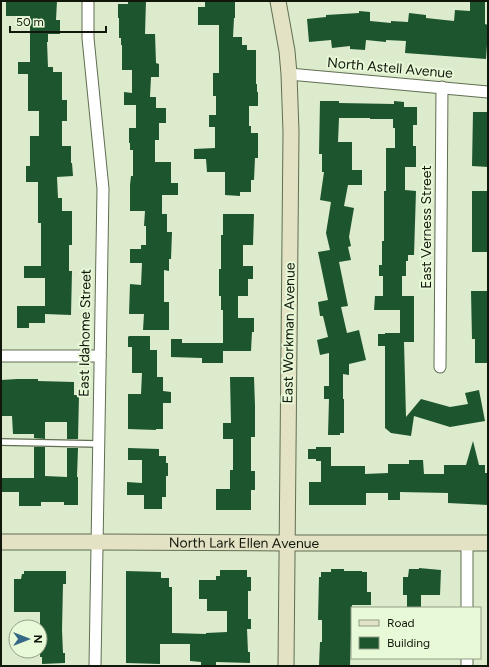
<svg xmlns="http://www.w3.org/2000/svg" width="489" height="667" viewBox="0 0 489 667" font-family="Figtree,sans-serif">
  <rect width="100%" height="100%" fill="#dbebcb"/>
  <!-- building -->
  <g fill="#1d562e">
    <path d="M 6,1 L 57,1 L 56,20 L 60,20 L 60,34 L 48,34 L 48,42 L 47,42 L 48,67 L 53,67 L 53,72 L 62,72 L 62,100 L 67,100 L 67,121 L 62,121 L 62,146 L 71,146 L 71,163 L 72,163 L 73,176 L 57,177 L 58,198 L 62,198 L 62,211 L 72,211 L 72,245 L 69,245 L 69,271 L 72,271 L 71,315 L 45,314 L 45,278 L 24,278 L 24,266 L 41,266 L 41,223 L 38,223 L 38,182 L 26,182 L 26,166 L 30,166 L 30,136 L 39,136 L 39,111 L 28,111 L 28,74 L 18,74 L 18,62 L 30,62 L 30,16 L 6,16 Z"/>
    <path d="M 128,1 L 146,1 L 145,34 L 155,34 L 156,63 L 159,64 L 159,77 L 151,77 L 150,97 L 156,97 L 156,108 L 166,108 L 166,123 L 159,123 L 159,140 L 155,140 L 155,162 L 171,162 L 171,183 L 178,183 L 178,195 L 162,195 L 162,214 L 167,214 L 167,232 L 172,232 L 171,259 L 169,259 L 169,271 L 164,270 L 164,302 L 169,302 L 169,330 L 143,330 L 144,314 L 129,314 L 130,284 L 141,285 L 142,263 L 130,263 L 130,249 L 141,249 L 141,245 L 146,245 L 146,226 L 144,226 L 145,211 L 130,211 L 130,185 L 131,176 L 133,176 L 133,150 L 130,150 L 130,143 L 129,143 L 129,128 L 136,128 L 136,105 L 124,105 L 124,92 L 132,93 L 132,70 L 122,70 L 122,45 L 121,45 L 121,38 L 119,38 L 119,18 L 118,18 L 118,4 L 128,4 Z"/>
    <path d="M 205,1 L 235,1 L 235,18 L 234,18 L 233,37 L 242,37 L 242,45 L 247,45 L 247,50 L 256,50 L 256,84 L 257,84 L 257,92 L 258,92 L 258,106 L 249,106 L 249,126 L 251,126 L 251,133 L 258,133 L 258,158 L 255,158 L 254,180 L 251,180 L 251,192 L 240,192 L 240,196 L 225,195 L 225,172 L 207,172 L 206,159 L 194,159 L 194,149 L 215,148 L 215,127 L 209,127 L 209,115 L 216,115 L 216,96 L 213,96 L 213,73 L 219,73 L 219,25 L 198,25 L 198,7 L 205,7 Z"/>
    <path d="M 470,1 L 485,1 L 485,24 L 488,25 L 488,45 L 487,45 L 486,59 L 405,53 L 406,41 L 386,40 L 386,42 L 366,40 L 365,50 L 350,49 L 350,46 L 332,48 L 331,40 L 309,42 L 307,19 L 326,17 L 326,15 L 359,13 L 359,11 L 370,12 L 370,21 L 391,23 L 391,21 L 408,22 L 409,13 L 426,15 L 426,18 L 454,21 L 455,10 L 470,11 Z"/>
    <path d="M 320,101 L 339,101 L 339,103 L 394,104 L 394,101 L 404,102 L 404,107 L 417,107 L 417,125 L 413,125 L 413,146 L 416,146 L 416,167 L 405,167 L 405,190 L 416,191 L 414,255 L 408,255 L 408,261 L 406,261 L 406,276 L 402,276 L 402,296 L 414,296 L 414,342 L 404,342 L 406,417 L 421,399 L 450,407 L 468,404 L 465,393 L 479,390 L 485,421 L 450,427 L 414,416 L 411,436 L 391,433 L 385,428 L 385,346 L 378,346 L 378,334 L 385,334 L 385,333 L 400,333 L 400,310 L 374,310 L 375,296 L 383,296 L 383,276 L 379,276 L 379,265 L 382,265 L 382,241 L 384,241 L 384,191 L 386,191 L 386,148 L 395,148 L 395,128 L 393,128 L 393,119 L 370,119 L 370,118 L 339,118 L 338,142 L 352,142 L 352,170 L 362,170 L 362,185 L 348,185 L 344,206 L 354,208 L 349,237 L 351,246 L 348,247 L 351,260 L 339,262 L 348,306 L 341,307 L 347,333 L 359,330 L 366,360 L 349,364 L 349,375 L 343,374 L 343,399 L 344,399 L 344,433 L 340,433 L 340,435 L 328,435 L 329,399 L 324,399 L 324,386 L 329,386 L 329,353 L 320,355 L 317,340 L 328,337 L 323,316 L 320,316 L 318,302 L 328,300 L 318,252 L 330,250 L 326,233 L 331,202 L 320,200 L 324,172 L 322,172 L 322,154 L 319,154 Z"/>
    <path d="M 473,112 L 488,112 L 488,167 L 472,166 Z"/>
    <rect x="472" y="191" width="16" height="61"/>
    <path d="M 223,214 L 254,214 L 253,245 L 243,245 L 243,266 L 253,266 L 253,279 L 248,279 L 248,296 L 238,296 L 238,318 L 254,318 L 254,332 L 252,332 L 251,351 L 223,351 L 223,363 L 202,363 L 202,358 L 171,357 L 171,339 L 182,339 L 182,343 L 223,343 L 223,310 L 221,310 L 221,296 L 219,296 L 219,269 L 221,269 L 221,235 L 223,235 Z"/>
    <path d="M 471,291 L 488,291 L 488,363 L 475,363 L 475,339 L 472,339 Z"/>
    <path d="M 17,306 L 45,306 L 45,323 L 29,323 L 29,328 L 17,328 Z"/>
    <path d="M 129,336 L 150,336 L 150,350 L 157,350 L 157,377 L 163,377 L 163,391 L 171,392 L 171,403 L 163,403 L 163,429 L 156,429 L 156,430 L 128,429 L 128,394 L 141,394 L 142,373 L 132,373 L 132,347 L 128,347 L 128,337 Z"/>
    <path d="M 230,377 L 254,377 L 255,406 L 255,437 L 251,437 L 251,471 L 255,471 L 255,490 L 251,490 L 251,510 L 216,510 L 216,489 L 230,489 L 230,470 L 233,470 L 233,439 L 223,439 L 223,423 L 231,423 Z"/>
    <path d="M 17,379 L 38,379 L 38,381 L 74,382 L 74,395 L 79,395 L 78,439 L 67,439 L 67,422 L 45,422 L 45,439 L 34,438 L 34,434 L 13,434 L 12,416 L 1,416 L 1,380 Z"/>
    <path d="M 473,441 L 479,465 L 485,465 L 485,473 L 488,473 L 488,505 L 448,503 L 448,493 L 400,492 L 400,500 L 388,500 L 388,493 L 366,493 L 366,505 L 309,505 L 309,482 L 321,482 L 321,461 L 316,461 L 316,459 L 308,459 L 308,449 L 316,449 L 316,447 L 331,447 L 331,466 L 365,466 L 365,474 L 388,473 L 388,464 L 409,464 L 409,460 L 423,460 L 424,474 L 444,474 L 444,465 L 466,465 Z"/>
    <path d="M 34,447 L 45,447 L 45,476 L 67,477 L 67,448 L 78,448 L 77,477 L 78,477 L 78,505 L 64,505 L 64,502 L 41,502 L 41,506 L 19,506 L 19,492 L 1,492 L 1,478 L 34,478 Z"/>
    <path d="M 128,448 L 159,449 L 159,456 L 166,456 L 166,463 L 168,463 L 168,476 L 166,476 L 166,497 L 162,497 L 162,509 L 144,509 L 144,495 L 127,495 L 127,482 L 142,483 L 142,460 L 128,460 Z"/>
    <path d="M 419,568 L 441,570 L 440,595 L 421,595 L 421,608 L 407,608 L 407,595 L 403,595 L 403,577 L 408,577 L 409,569 L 419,569 Z"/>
    <path d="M 331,569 L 344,569 L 344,571 L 362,571 L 362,572 L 367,572 L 367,592 L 371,592 L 371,605 L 352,605 L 350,666 L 319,666 L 320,642 L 322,642 L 322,620 L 318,620 L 319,577 L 321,577 L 321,572 L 331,572 Z"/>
    <path d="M 220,570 L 247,570 L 247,577 L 251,577 L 251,591 L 248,591 L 248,619 L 251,619 L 251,629 L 247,629 L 248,652 L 250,652 L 250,663 L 216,662 L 216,666 L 201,666 L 201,662 L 190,661 L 190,644 L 160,644 L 160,664 L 126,663 L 126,571 L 161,572 L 161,578 L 169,578 L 169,587 L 172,587 L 172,633 L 206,634 L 206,633 L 227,632 L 227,611 L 207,611 L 207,599 L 199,599 L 199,580 L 216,580 L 216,576 L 220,576 Z"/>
    <path d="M 24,571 L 66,571 L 66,584 L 63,584 L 62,630 L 63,653 L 65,653 L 65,663 L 42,664 L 42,657 L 40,657 L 40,612 L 14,612 L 14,579 L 21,579 L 22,574 L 24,574 Z"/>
  </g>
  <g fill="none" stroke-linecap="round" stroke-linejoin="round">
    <defs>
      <path id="lane" d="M 1,442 L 99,444"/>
      <g id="street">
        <path d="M 88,1 L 88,38 L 103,189 L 95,666"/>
        <path d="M 289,74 L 488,92"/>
        <path d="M 1,356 L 100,356"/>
        <path d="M 440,367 L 442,87"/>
        <path d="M 467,608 L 467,543"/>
        <path d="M 467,666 L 467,658"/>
      </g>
      <g id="secondary">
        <path d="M 278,1 L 287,51 L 289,74 L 291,132 L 286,666"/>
        <path id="s1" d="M 1,542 L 97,542 L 287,543 L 488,543"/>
      </g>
    </defs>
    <!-- lane casing -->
    <use href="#lane" stroke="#606e52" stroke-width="8"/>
    <!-- street casing -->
    <use href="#street" stroke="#606e52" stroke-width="13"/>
    <!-- secondary casing -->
    <use href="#secondary" stroke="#606e52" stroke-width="17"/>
    <!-- lane -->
    <use href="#lane" stroke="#fff" stroke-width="5.5"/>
    <!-- street -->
    <use href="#street" stroke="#fff" stroke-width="11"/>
    <!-- secondary -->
    <use href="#secondary" stroke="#e3e2c4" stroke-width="15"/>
  </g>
  <g text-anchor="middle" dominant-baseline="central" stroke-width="4" stroke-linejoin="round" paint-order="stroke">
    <!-- street labels -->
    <g font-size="14" fill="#11170b" stroke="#e8f9d8">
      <text transform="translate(390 68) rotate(5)">North Astell Avenue</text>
      <text transform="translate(426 227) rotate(-90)">East Verness Street</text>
      <text transform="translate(85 333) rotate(-89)">East Idahome Street</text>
      <text transform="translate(289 333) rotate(-89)">East Workman Avenue</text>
      <text stroke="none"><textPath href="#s1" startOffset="243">North Lark Ellen Avenue</textPath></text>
    </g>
  </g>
  <!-- border -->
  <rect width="489" height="667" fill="none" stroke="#11170b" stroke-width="4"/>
  <!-- legend -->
  <rect x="351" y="607" width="130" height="52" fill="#e8f9d8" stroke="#929f86"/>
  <rect x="359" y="620" width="20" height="6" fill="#e3e2c4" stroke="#929f86"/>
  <text x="387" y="627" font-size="12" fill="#11170b">Road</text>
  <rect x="359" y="637" width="20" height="12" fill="#1d562e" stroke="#929f86"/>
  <text x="387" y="647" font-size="12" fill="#11170b">Building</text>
  <!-- north arrow -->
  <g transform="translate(28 639) rotate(90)"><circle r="19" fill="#e8f9d8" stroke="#929f86"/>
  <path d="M0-3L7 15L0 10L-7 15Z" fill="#346885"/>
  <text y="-6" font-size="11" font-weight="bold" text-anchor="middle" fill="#11170b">N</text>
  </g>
  <!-- scale -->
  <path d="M10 26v6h96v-6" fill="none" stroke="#11170b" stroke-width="2"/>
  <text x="16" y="26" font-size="12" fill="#11170b" stroke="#e8f9d8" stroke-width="3" paint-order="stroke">50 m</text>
</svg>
